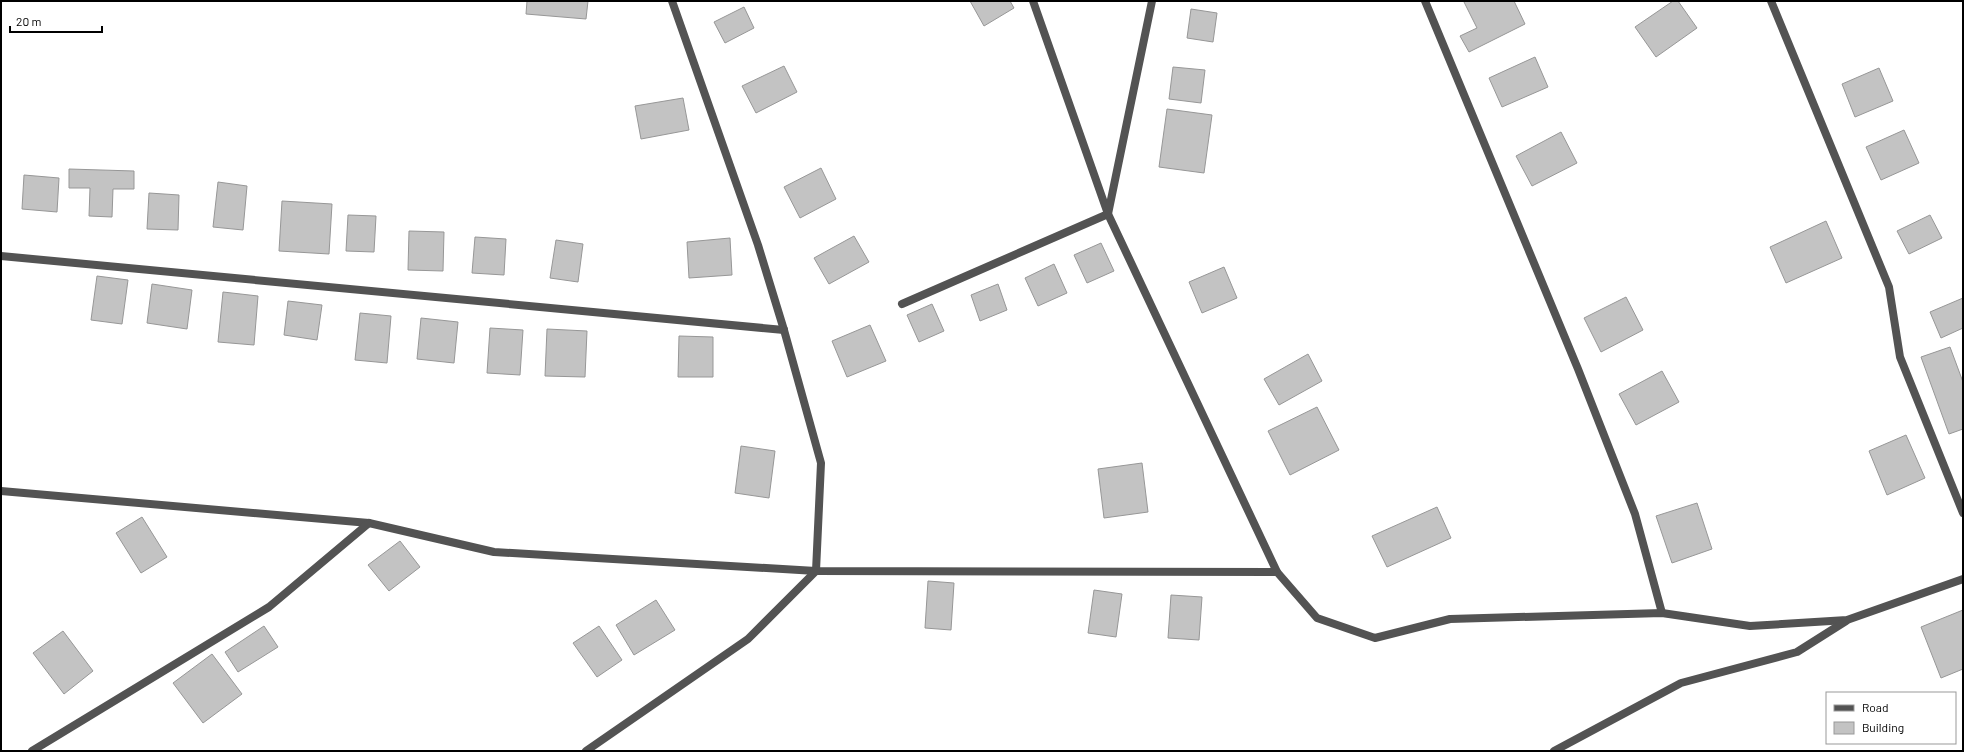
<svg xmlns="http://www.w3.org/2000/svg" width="1964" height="752" viewBox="0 0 1964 752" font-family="Barlow,sans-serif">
  <rect width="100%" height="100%" fill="#fff"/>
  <!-- building -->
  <g fill="#c3c3c3" stroke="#979797">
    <path d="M 527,1 L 588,1 L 586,19 L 526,14 Z"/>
    <path d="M 970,1 L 1010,1 L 1014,8 L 984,26 Z"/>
    <path d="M 1466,1 L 1514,1 L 1525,24 L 1469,52 L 1460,36 L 1477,28 L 1464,2 Z"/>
    <path d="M 1673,1 L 1678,1 L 1697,28 L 1656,57 L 1635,27 Z"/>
    <path d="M 744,7 L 754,28 L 725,43 L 714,22 Z"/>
    <path d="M 1191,9 L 1217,13 L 1213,42 L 1187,38 Z"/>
    <path d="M 1535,57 L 1548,87 L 1502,107 L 1489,78 Z"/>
    <path d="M 784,66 L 797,92 L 756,113 L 742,86 Z"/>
    <path d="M 1173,67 L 1205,70 L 1201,103 L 1169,99 Z"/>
    <path d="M 1879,68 L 1893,101 L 1855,117 L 1842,84 Z"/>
    <path d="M 683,98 L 689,130 L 641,139 L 635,106 Z"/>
    <path d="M 1167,109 L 1212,115 L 1204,173 L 1159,167 Z"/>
    <path d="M 1904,130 L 1919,163 L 1881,180 L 1866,147 Z"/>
    <path d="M 1561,132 L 1577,163 L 1532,186 L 1516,156 Z"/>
    <path d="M 821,168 L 836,199 L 800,218 L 784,187 Z"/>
    <path d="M 69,169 L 134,171 L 134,189 L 113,189 L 112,217 L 89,216 L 90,188 L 69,188 Z"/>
    <path d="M 24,175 L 59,178 L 57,212 L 22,209 Z"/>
    <path d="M 218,182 L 247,186 L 243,230 L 213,227 Z"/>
    <path d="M 149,193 L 179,195 L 178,230 L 147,229 Z"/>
    <path d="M 282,201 L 332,204 L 329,254 L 279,251 Z"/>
    <path d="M 348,215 L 376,216 L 374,252 L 346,251 Z"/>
    <path d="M 1930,215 L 1942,238 L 1909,254 L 1897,231 Z"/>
    <path d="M 1826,221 L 1842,258 L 1786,283 L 1770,247 Z"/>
    <path d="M 409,231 L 444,232 L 443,271 L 408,270 Z"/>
    <path d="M 854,236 L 869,262 L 829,284 L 814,258 Z"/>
    <path d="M 475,237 L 506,239 L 504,275 L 472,273 Z"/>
    <path d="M 730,238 L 732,275 L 689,278 L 687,242 Z"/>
    <path d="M 556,240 L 583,244 L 578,282 L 550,278 Z"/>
    <path d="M 1101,243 L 1114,271 L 1087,283 L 1074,255 Z"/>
    <path d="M 1054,264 L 1067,293 L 1038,306 L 1025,278 Z"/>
    <path d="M 1224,267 L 1237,298 L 1202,313 L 1189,282 Z"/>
    <path d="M 97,276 L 128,280 L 122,324 L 91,320 Z"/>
    <path d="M 152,284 L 192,290 L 187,329 L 147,323 Z"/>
    <path d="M 998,284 L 1007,310 L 980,321 L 971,295 Z"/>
    <path d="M 223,292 L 258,296 L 254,345 L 218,342 Z"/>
    <path d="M 1626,297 L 1643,330 L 1601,352 L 1584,318 Z"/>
    <path d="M 1963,298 L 1963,328 L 1941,338 L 1930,312 Z"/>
    <path d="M 288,301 L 322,305 L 317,340 L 284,335 Z"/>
    <path d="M 932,304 L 944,331 L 919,342 L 907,315 Z"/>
    <path d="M 360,313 L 391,316 L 387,363 L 355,360 Z"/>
    <path d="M 421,318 L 458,322 L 454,363 L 417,359 Z"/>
    <path d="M 870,325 L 886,361 L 847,377 L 832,341 Z"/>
    <path d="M 490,328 L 523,330 L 520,375 L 487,373 Z"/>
    <path d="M 547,329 L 587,331 L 585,377 L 545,376 Z"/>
    <path d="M 679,336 L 713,337 L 713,377 L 678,377 Z"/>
    <path d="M 1950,347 L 1963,382 L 1963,429 L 1949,434 L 1921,357 Z"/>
    <path d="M 1308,354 L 1322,381 L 1279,405 L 1264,379 Z"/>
    <path d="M 1662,371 L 1679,402 L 1636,425 L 1619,394 Z"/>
    <path d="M 1317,407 L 1339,450 L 1290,475 L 1268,431 Z"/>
    <path d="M 1906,435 L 1925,478 L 1887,495 L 1869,451 Z"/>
    <path d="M 741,446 L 775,451 L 769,498 L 735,493 Z"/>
    <path d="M 1142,463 L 1148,512 L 1104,518 L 1098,469 Z"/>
    <path d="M 1697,503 L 1712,549 L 1672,563 L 1656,516 Z"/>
    <path d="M 1437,507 L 1451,538 L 1387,567 L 1372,536 Z"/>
    <path d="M 142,517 L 167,557 L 141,573 L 116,533 Z"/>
    <path d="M 400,541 L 420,567 L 389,591 L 368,565 Z"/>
    <path d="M 928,581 L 954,583 L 951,630 L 925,628 Z"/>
    <path d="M 1094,590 L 1122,594 L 1116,637 L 1088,633 Z"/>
    <path d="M 1171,595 L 1202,597 L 1199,640 L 1168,638 Z"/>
    <path d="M 656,600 L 675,630 L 634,655 L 616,625 Z"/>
    <path d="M 1963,610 L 1963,669 L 1941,678 L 1921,627 Z"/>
    <path d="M 264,626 L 278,647 L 238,672 L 225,652 Z"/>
    <path d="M 599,626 L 622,660 L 597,677 L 573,643 Z"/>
    <path d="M 63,631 L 93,671 L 64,694 L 33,653 Z"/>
    <path d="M 212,654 L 242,694 L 203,723 L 173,683 Z"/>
  </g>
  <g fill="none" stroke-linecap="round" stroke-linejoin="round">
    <!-- lane -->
    <path stroke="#535353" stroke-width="8" d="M 902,304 L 1108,214"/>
    <!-- street -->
    <g stroke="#535353" stroke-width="8">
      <path d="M 1033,1 L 1108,214 L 1277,572"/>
      <path d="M 1425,1 L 1578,369 L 1635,514 L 1662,613"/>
      <path d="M 1771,1 L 1889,287 L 1900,357 L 1963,513"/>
      <path d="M 1108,214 L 1152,1"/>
      <path d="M 1,256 L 784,330"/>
      <path d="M 1,491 L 369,523 L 494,552 L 816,571 L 1277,572 L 1317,618 L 1375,638 L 1450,619 L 1662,613 L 1750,626 L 1847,620 L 1963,579"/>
      <path d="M 32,751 L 269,607 L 369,523"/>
      <path d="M 586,751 L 748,639 L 816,571 L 821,463 L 784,330 L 758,245 L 672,1"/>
      <path d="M 1554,751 L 1681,683 L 1797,652 L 1846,621"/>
    </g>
  </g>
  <!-- border -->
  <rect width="1964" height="752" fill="none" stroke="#000000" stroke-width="4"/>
  <!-- legend -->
  <rect x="1826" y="692" width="130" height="52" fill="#ffffff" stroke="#999999"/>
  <rect x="1834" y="705" width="20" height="6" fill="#535353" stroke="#999999"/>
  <text x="1862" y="712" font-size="12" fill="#000000">Road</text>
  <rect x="1834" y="722" width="20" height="12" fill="#c3c3c3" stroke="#999999"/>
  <text x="1862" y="732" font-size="12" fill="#000000">Building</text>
  <!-- scale -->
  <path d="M10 26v6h92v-6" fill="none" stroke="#000000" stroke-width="2"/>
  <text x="16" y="26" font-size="12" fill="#000000" stroke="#ffffff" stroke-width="3" paint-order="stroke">20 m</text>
</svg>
